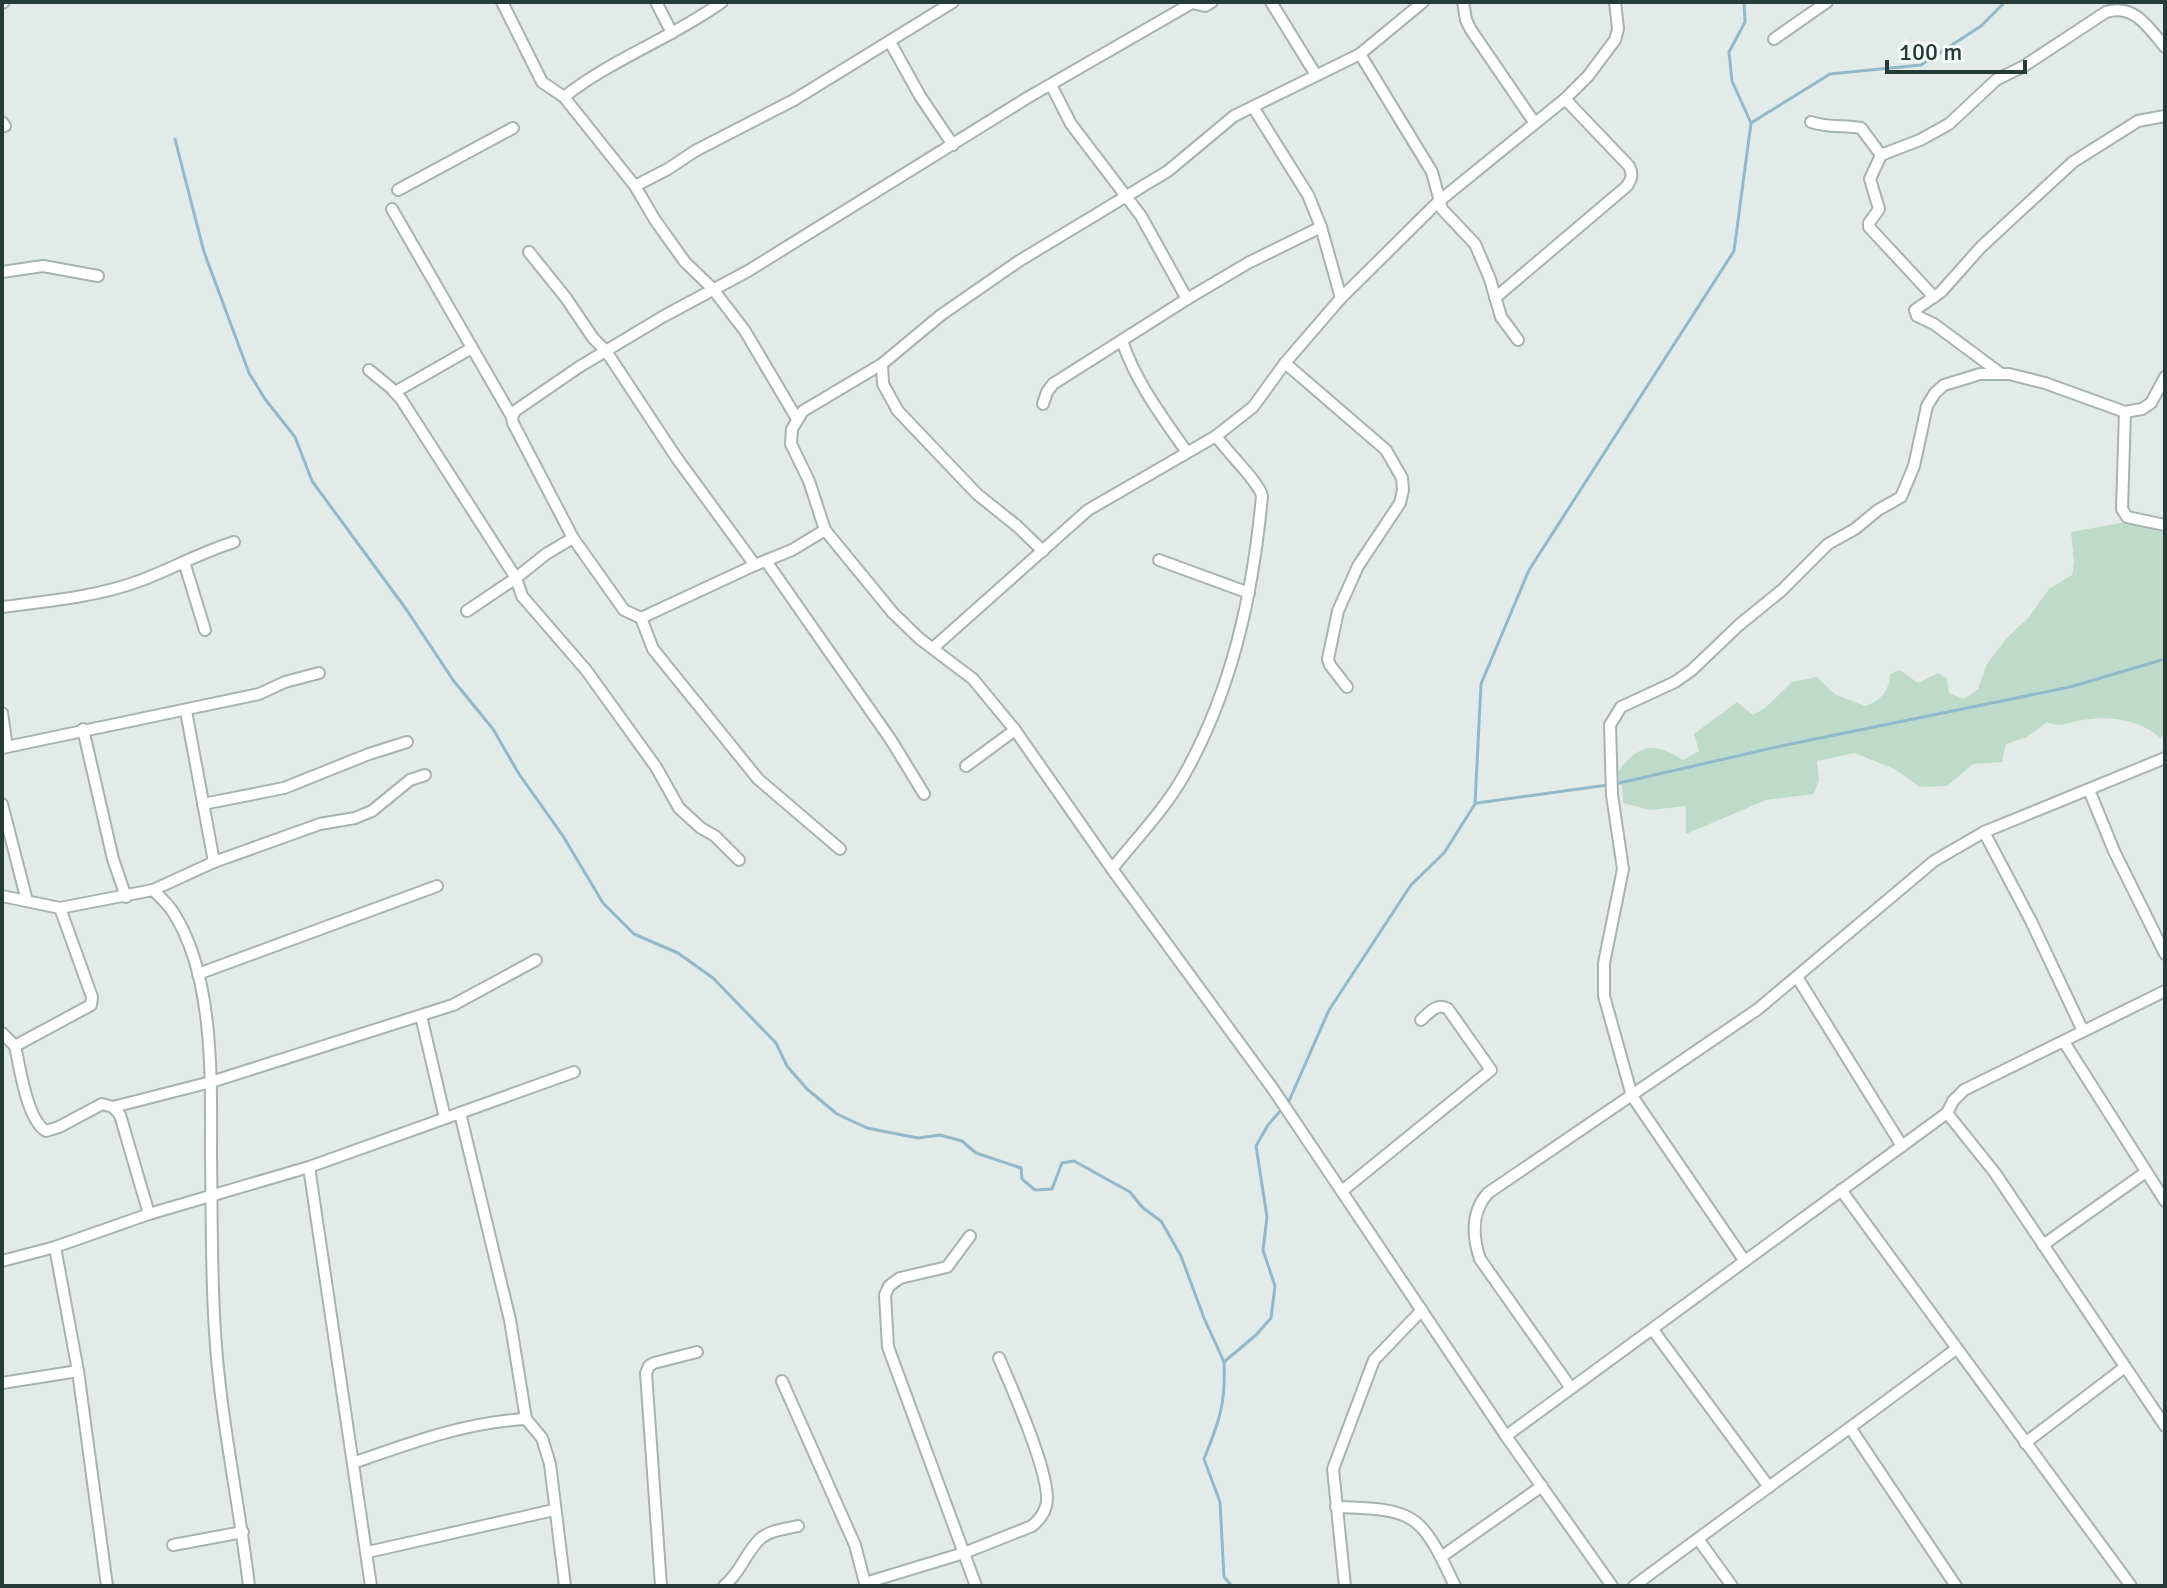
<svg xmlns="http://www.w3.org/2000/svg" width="2167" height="1588" viewBox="0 0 2167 1588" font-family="Signika,sans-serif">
  <rect width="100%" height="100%" fill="#e3ebe9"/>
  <!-- green -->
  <path fill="#bedbca" d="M 2126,522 L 2165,530 L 2165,733 L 2160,738 C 2142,720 2109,715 2083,720 C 2070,722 2059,728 2047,722 L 2027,737 L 2006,744 L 2002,762 L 1973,764 L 1947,786 L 1919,787 L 1895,769 L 1854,753 L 1817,761 L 1819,780 L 1814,794 L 1766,800 L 1686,834 L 1686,806 L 1650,810 L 1623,803 L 1622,786 L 1616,775 C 1637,745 1652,740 1683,760 L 1699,751 L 1694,734 L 1737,702 L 1753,715 L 1765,708 L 1792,682 L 1817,677 L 1836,695 L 1866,706 C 1882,699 1889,691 1890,674 L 1900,670 L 1918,683 L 1938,673 L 1947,678 L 1949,693 L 1964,699 L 1978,689 L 1987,664 L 2006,639 L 2029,617 L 2049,589 L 2072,575 L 2074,562 L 2071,532 Z"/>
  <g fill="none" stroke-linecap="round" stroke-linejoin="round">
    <!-- stream -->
    <g stroke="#90b9cb" stroke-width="3">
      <path d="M 1751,123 L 1830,74 L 1921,65 L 1981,26 L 2005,2"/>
      <path d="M 175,139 L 204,252 L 249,373 L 265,399 L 295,437 L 312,481 L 406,609 L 453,680 L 493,729 L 519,774 L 563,836 L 603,903 L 634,934 L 678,953 L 713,978 L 776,1043 L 787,1066 L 807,1089 L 837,1114 L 867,1128 L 918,1138 L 940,1135 L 962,1141 L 976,1153 L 1021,1168 L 1022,1179 L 1035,1190 L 1052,1189 L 1062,1163 L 1074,1161 L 1130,1192 L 1143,1208 L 1161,1221 L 1181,1256 L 1204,1318 L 1224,1362"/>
      <path d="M 1615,784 L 1781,746 L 2070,687 L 2165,659"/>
      <path d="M 1477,803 L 1608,785"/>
      <path d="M 1232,1586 L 1224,1577 L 1220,1502 L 1204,1459 C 1219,1422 1226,1404 1224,1362 L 1256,1335 L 1271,1318 L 1275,1286 L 1263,1250 L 1267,1217 L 1256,1146 L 1268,1125 L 1289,1101 L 1329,1010 L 1411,885 L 1444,853 L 1475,804 L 1481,684 L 1529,570 L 1734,251 L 1751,123 L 1732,81 L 1729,52 L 1745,22 L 1744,2"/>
    </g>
    <defs>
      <g id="minor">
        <path d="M 502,2 L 542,82 L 564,97"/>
        <path d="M 656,2 L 672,33"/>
        <path d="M 722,2 C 672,38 612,59 564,97 L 635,186 L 655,220 L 685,262 L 712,288 L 745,331 L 797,419"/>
        <path d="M 1271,2 L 1316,75"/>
        <path d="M 1463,2 L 1466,20 L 1471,30 L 1534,122"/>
        <path d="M 2,3 L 4,2"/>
        <path d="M 1774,39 L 1827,2"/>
        <path d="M 890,42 L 920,96 L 953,145"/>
        <path d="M 1360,54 L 1432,172 L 1442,209 L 1475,244 L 1490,279 L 1501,317 L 1518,340"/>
        <path d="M 1253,107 L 1308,195 L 1321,227 L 1341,298"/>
        <path d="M 2,122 L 5,126"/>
        <path d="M 1811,122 C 1828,128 1843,125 1861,128 L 1881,155"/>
        <path d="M 635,186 L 668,169 L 695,151 L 794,100 L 953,2"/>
        <path d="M 398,190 L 513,128"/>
        <path d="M 392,209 L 512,417"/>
        <path d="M 529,252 L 566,298 L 593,338 L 606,351 L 676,457 L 755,565"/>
        <path d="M 2,272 L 43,266 L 98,276"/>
        <path d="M 1934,297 L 1869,227 L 1869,223 L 1879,209 L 1870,179 L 1881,155 L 1920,140 L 1949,124 L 1996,80 L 2024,66 L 2106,12 C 2134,3 2149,28 2165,47"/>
        <path d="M 1495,298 L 1627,186 C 1632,178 1633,174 1629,166 L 1565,99"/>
        <path d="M 1187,299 L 1248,263 L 1321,227"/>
        <path d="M 1122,341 C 1136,382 1161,415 1186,451"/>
        <path d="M 1285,363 L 1386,450 L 1402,478 L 1403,490 L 1400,503 L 1358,566 L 1338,611 L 1328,659 L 1330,665 L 1347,687"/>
        <path d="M 882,364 L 883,384 L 898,411 L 977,494 L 1017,526 L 1043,551"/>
        <path d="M 369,370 L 391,388 L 401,399 L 516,578 L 467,611"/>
        <path d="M 2000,373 L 1934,324 L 1917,316 L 1915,310 L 1941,292 L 1981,247 L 2073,162 L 2138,121 L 2165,116"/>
        <path d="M 395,392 L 472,348"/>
        <path d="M 1043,404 L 1047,392 L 1053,384 L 1187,299 L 1141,216 L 1071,124 L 1051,85"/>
        <path d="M 2125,412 L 2122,509 L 2127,517 L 2165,525"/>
        <path d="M 573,538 L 513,423 L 512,417 L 515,411 L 579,367 L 664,316 L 748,271 L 1027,98 L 1192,3 L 1205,6 L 1212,2"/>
        <path d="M 1159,560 L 1249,593"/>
        <path d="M 766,561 L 891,740 L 924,794"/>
        <path d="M 184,562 L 205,630"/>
        <path d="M 2,607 C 49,601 97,597 142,580 C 173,568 202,552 234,542"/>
        <path d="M 641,618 L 653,649 L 758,779 L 840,849"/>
        <path d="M 933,648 L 1088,510 L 1216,436"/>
        <path d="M 186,711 L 214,862"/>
        <path d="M 2,713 L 7,747"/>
        <path d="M 83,729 L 113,859 L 126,897"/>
        <path d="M 1015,730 L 1112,869 L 1273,1089 L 1506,1436 L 1612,1586"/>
        <path d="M 2,748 L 259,694 L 285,682 L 319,673"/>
        <path d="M 966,766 L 1015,730 L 973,679 L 920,639 L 893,613 L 825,530 L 809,481 L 791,444 L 792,429 L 803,411 L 882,364 L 941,315 L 1019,261 L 1168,171 L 1234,116 L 1360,54 L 1423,2"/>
        <path d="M 2089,790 L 2114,851 L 2165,954"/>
        <path d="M 2,804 L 27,901"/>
        <path d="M 203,804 L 284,788 L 369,754 L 407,742"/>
        <path d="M 1984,832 L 2031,921 L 2083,1031"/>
        <path d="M 739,860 L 715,836 L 701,828 L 679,808 L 656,767 L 586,670 L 522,596 L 516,578 L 546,554 L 573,538 L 624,610 L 641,618 L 755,565 L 792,550 L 825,530"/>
        <path d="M 1112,869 C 1136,839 1164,810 1183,777 C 1232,691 1253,594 1262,496 C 1259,482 1227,452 1216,436 L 1253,407 L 1285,363 L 1341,298 L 1438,202 L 1565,99 L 1588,76 L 1615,40 L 1618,29 L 1615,2"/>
        <path d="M 153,890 C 160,897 168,904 173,912 C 215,977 211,1081 211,1156 C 212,1215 211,1274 215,1332 C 220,1417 239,1501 249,1586"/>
        <path d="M 2,896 L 60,908 L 153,890 L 214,862 L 320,824 L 355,818 L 372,811 L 410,780 L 425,775"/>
        <path d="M 198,974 L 437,886"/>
        <path d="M 1797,977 L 1902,1146"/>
        <path d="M 421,1016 L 445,1118"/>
        <path d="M 2,1033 L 15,1046 L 91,1005 L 92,997 L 60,908"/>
        <path d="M 2064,1042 L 2165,1201"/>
        <path d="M 15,1046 C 20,1068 27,1120 46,1131 L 59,1127 L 102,1104 L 113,1107 L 211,1082 L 453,1005 L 536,960"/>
        <path d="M 113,1107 L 120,1115 L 149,1214"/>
        <path d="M 460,1113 L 510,1320 L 526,1419 L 542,1438 L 550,1464 L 565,1586"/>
        <path d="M 1947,1113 L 1995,1173 L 2165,1426"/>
        <path d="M 309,1167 L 371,1586"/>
        <path d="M 1841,1190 L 2131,1586"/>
        <path d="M 1342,1191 L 1491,1070 L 1448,1009 C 1437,1002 1429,1013 1421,1020"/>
        <path d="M 970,1236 L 947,1267 L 900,1278 L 889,1286 L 885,1295 L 888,1347 L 976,1586"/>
        <path d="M 2043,1245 L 2146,1172"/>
        <path d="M 55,1247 L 78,1371 L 107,1586"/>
        <path d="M 1744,1260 L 1632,1096 L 1604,996 L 1604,963 L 1623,869 L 1612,795 L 1610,725 L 1621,707 L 1675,682 L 1692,670 L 1739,625 L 1781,591 L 1828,544 L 1855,529 L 1878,510 L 1901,497 L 1914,466 L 1927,406 L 1935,393 L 1944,385 L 1980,374 L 2009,374 L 2045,383 L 2125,412 L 2142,409 L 2151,403 L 2165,377"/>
        <path d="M 2,1261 L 55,1247 L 149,1214 L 309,1167 L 574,1072"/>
        <path d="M 1653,1330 L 1769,1487"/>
        <path d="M 782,1381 L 855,1545 L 865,1583 L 964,1553 L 1032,1526 C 1038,1521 1044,1514 1046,1506 C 1054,1481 1011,1386 999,1358"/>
        <path d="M 2,1383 L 78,1371"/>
        <path d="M 1571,1388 L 1480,1259 C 1472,1235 1471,1212 1488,1193 L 1758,1009 L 1934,861 L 1984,832 L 2165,758"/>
        <path d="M 1851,1429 L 1956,1586"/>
        <path d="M 1506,1436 L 1947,1113 L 1953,1101 L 1964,1090 L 2165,991"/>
        <path d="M 2025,1443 L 2125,1367"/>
        <path d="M 353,1463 C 410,1443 466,1422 526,1419"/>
        <path d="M 1336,1507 C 1417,1509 1421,1514 1455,1586"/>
        <path d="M 1698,1539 L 1732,1586"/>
        <path d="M 173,1545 L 243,1532"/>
        <path d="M 368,1552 L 554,1510"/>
        <path d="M 1441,1557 L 1542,1486"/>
        <path d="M 661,1586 L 646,1373 L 649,1366 L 654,1363 L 697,1352"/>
        <path d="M 724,1586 C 742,1571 745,1553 760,1539 C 770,1530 786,1529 798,1526"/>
        <path d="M 1345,1586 L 1333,1469 L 1374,1360 L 1422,1310"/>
        <path d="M 1634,1586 C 1741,1506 1850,1429 1956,1349"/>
      </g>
    </defs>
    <!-- minor casing -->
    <use href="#minor" stroke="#a6b3b0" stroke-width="14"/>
    <!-- minor -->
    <use href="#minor" stroke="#fff" stroke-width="10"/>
  </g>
  <!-- border -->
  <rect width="2167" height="1588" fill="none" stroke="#243b38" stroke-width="8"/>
  <!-- scale -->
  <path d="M1887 60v12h138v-12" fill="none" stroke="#243b38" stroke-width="4"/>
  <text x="1899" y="60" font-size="24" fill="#243b38" stroke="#f3f8f6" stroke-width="6" paint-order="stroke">100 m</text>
</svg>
